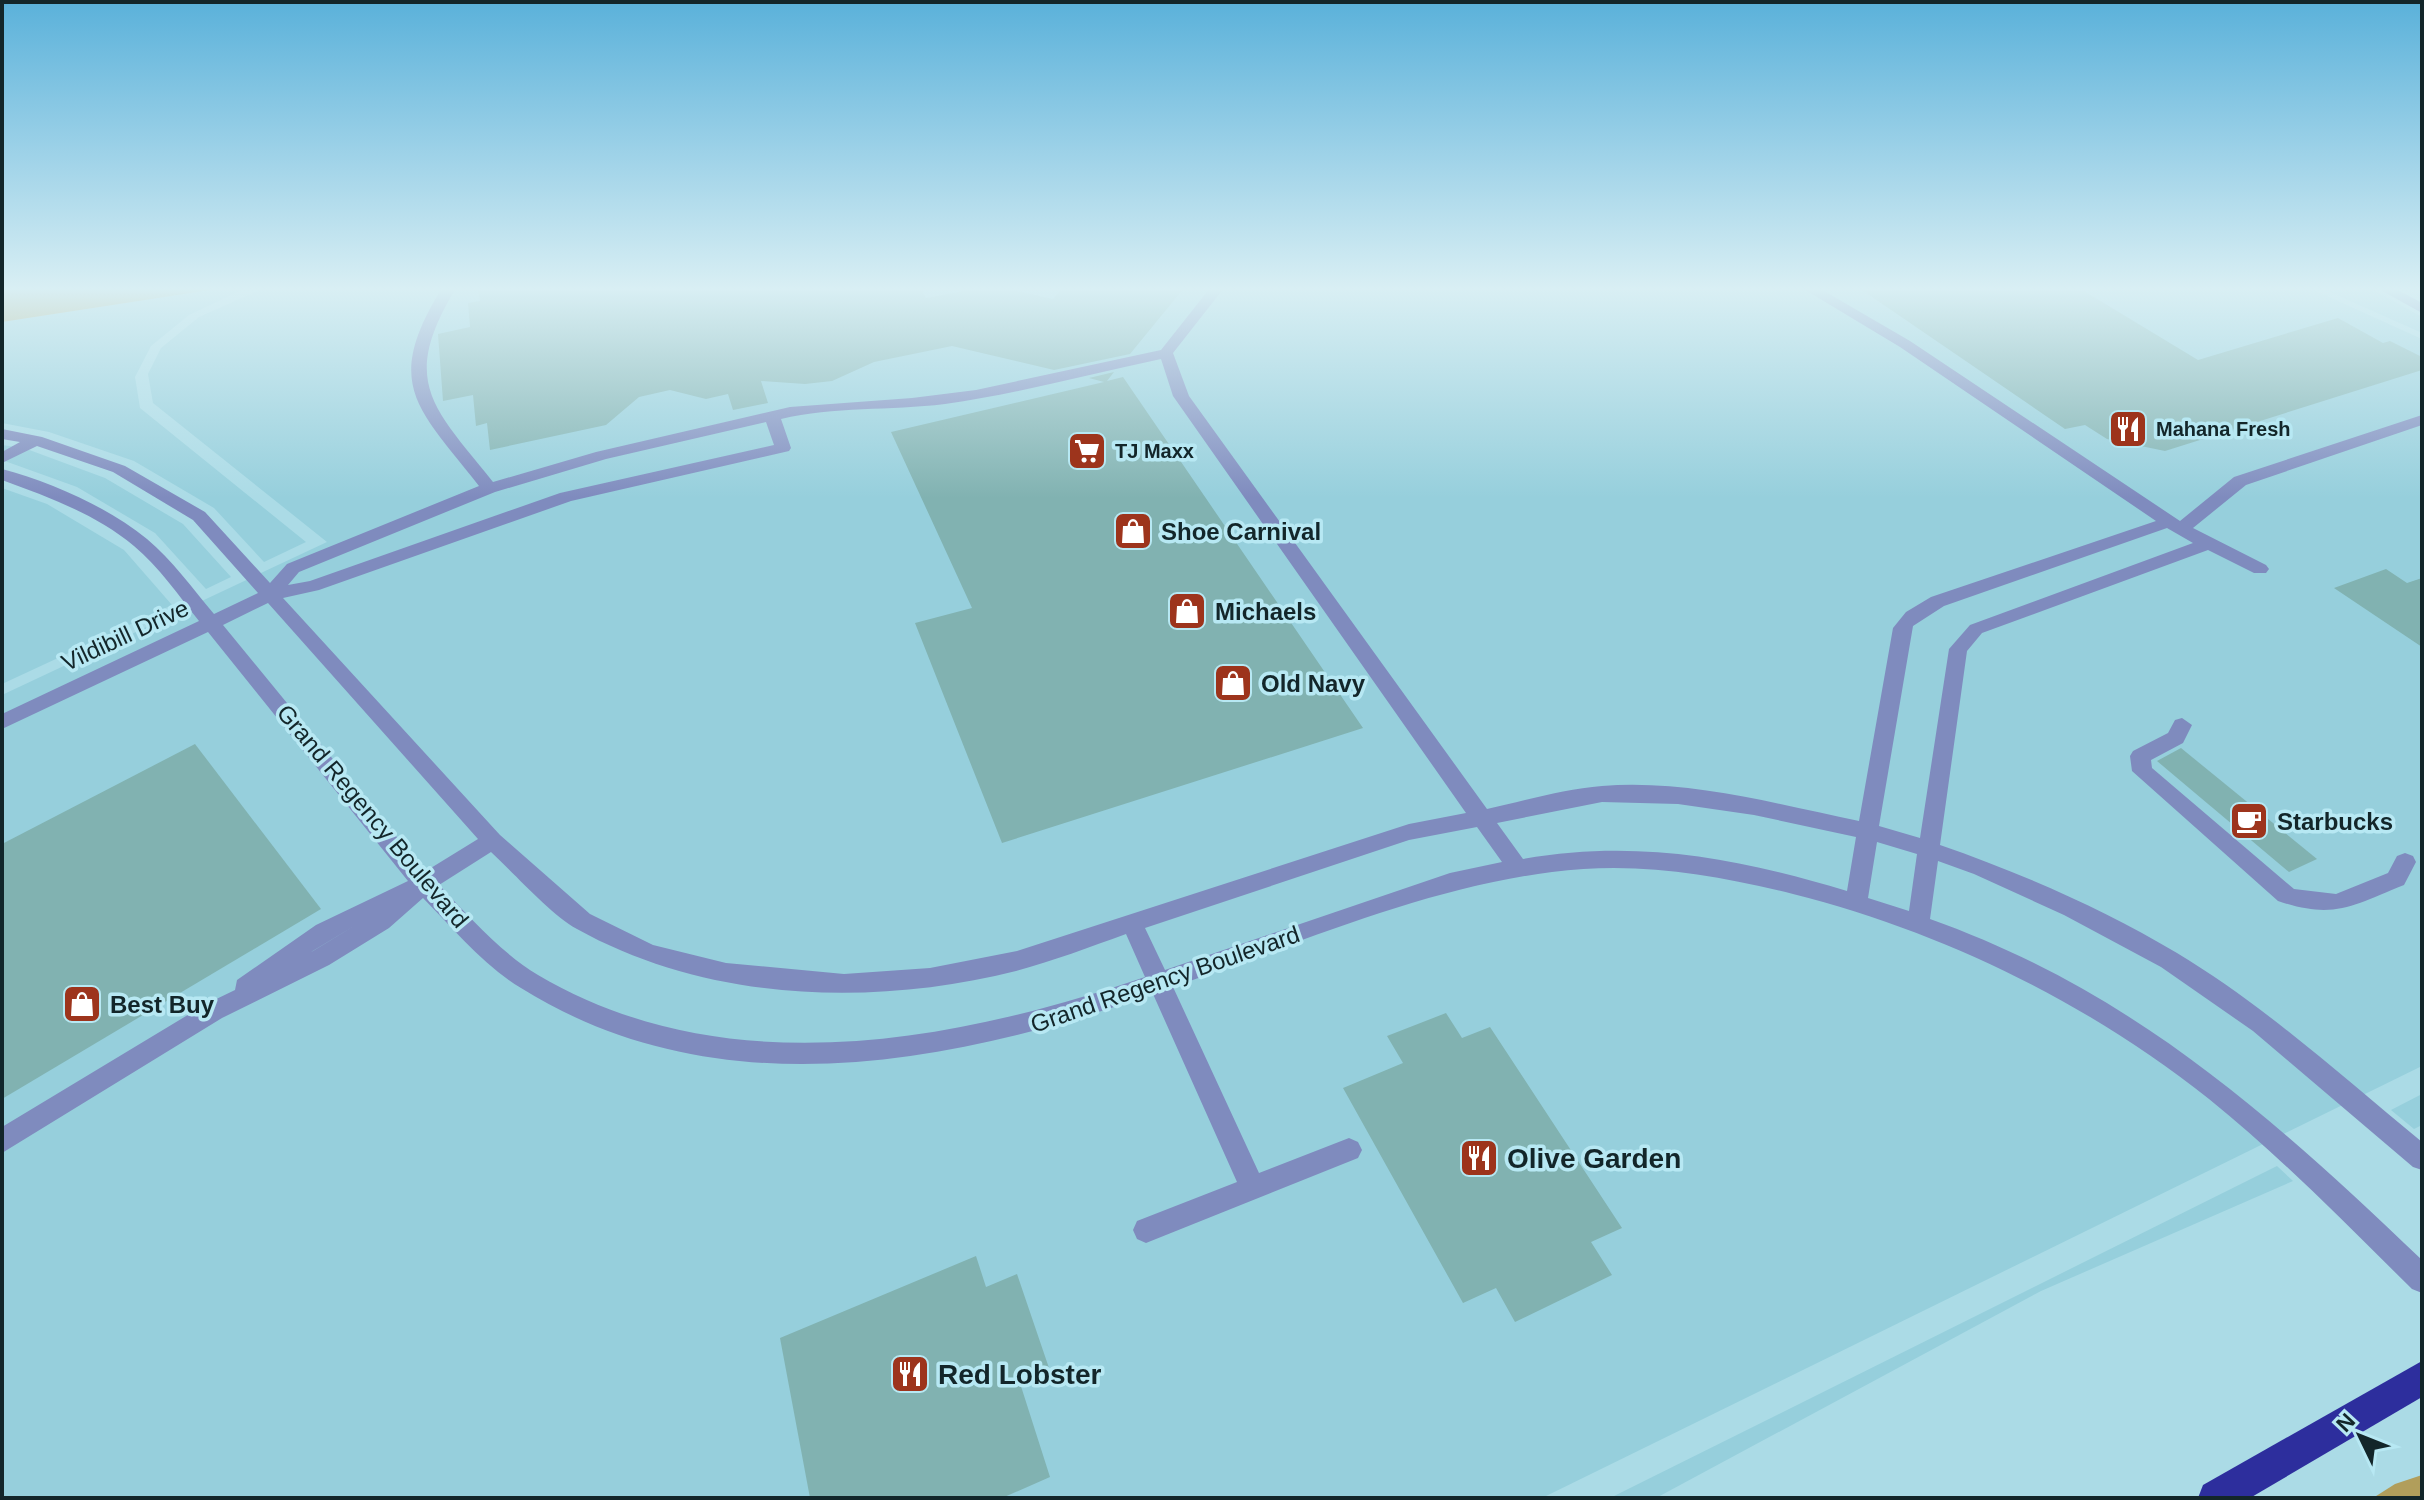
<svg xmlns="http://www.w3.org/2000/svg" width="2424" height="1500" viewBox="0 0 2424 1500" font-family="Helvetica,sans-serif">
  <rect width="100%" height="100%" fill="#abdbe6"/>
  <!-- built -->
  <g fill="#96cfdc">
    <path d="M 223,288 L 246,288 L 189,315 L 151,346 L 135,377 L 140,408 L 306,542 L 264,562 L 214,508 L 134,461 L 49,432 L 2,423 L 2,322 Z"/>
    <path d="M 264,288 L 2309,288 L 2422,339 L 2422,1066 L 1542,1498 L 2,1498 L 2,695 L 327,542 L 153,403 L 148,374 L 161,348 L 199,317 Z"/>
    <path d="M 2321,288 L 2370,288 L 2422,317 L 2422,333 Z"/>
    <path d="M 2,445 L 24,448 L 105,478 L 183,524 L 231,577 L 206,589 L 155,533 L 77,487 L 2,460 Z"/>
    <path d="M 2,488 L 47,504 L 124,550 L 172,605 L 2,684 Z"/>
    <path d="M 2422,1094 L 2422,1125 L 2414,1129 L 2391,1110 Z"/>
    <path d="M 2277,1166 L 2293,1181 L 2041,1291 L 1656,1498 L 1610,1498 Z"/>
  </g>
  <!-- green -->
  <g fill="#b19e5b">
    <path d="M 2,288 L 223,288 L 2,322 Z"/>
    <path d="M 2422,1475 L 2422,1498 L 2373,1498 L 2395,1484 Z"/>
  </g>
  <!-- building -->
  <g fill="#81b2b1">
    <path d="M 478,288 L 921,288 L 926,298 L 980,288 L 1004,288 L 1053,299 L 1062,288 L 1184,288 L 1130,354 L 1054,370 L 952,346 L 874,362 L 832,381 L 805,384 L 761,381 L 768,403 L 733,410 L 728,394 L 706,399 L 670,390 L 639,397 L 606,425 L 490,450 L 487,423 L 476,426 L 473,395 L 443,401 L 438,334 L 470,327 L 468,303 L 480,301 Z"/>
    <path d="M 1859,288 L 2079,288 L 2198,360 L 2338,318 L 2383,343 L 2390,341 L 2422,357 L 2422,370 L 2165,451 L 2107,439 L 2085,425 L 2065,429 Z"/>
    <path d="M 1114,372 L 1107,381 L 1123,377 L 1363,728 L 1002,843 L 915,623 L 972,608 L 891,432 L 1104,382 L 1089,378 Z"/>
    <path d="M 2386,569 L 2407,583 L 2422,578 L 2422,647 L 2334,588 Z"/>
    <path d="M 195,744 L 321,909 L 2,1099 L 2,844 Z"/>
    <path d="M 2181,748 L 2317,859 L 2289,872 L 2157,761 Z"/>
    <path d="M 1446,1013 L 1462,1038 L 1490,1027 L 1622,1228 L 1591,1242 L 1612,1275 L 1515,1322 L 1496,1288 L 1463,1303 L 1343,1088 L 1403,1063 L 1387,1036 Z"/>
    <path d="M 976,1256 L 986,1287 L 1017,1274 L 1049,1368 L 1019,1380 L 1050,1477 L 1002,1498 L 810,1498 L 780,1338 Z"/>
  </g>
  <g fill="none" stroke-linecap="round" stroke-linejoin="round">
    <!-- minor -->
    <g fill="#7f8bbe" fill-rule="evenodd">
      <path d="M 442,288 L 456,288 C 399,382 433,407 493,482 L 596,452 L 790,407 L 912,398 L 976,390 L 1161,350 L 1210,288 L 1224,288 L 1173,353 L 1189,396 L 1487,809 C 1524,801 1564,789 1602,786 C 1688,779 1776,804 1859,821 L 1893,628 L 1906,612 L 1931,597 L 2156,521 L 1900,347 L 1802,288 L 1819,288 L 1910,341 L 2180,521 L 2234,477 L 2422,415 L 2422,425 L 2246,485 L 2193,528 L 2266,565 L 2269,569 L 2266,573 L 2254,573 L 2208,550 L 1982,633 L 1967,651 L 1940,845 C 2021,873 2103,909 2177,953 C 2265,1006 2343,1077 2422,1142 L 2422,1170 L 2413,1167 L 2253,1031 L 2161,967 L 2064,915 L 1974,874 L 1938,861 L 1930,919 C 2132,991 2270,1115 2422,1260 L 2422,1293 L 2412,1289 C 2346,1224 2281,1157 2209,1099 C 2087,1002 1943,932 1793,894 C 1712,874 1636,861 1552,872 C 1421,889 1297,944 1173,987 L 1259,1173 L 1349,1138 L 1358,1142 L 1362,1150 L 1358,1158 L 1146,1243 L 1137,1239 L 1133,1230 L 1137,1221 L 1237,1182 L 1153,994 C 949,1065 716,1110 521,988 C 484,966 453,928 423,898 L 389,928 L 329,965 L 222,1018 L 2,1153 L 2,1127 L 206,1004 L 235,990 L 237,980 L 316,925 L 408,881 L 208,632 L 2,729 L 2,714 L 199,621 C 179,596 159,567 134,546 C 96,514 48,497 2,480 L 2,469 C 51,482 108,507 147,539 C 172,560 193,589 214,614 L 258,593 L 193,520 L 113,472 L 37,446 L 2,463 L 2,452 L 20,442 L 2,439 L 2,429 L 42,437 L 125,466 L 205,512 L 270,583 L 287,564 L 479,486 C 418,408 382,385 442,288 ZM 1161,359 L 1173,396 L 1466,813 L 1409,824 L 1017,951 L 930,968 L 844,974 L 726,963 L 653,945 L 590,914 L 500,835 L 283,598 L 319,590 L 571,501 L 789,451 L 791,448 L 781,419 C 834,406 890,411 945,404 C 1018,394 1089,374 1161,359 ZM 766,422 L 774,445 L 560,493 L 310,581 L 288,585 L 299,572 L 495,492 L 606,459 ZM 2167,528 L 2193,543 L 1970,625 L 1949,649 L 1920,838 L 1879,826 L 1913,626 L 1944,606 ZM 268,603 L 478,839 L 426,871 L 409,852 L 223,625 ZM 1602,802 L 1678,804 L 1754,815 L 1856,837 L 1847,891 C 1737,858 1637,839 1523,859 L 1497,823 ZM 1477,827 L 1502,862 L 1450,873 L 1165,970 L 1145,928 L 1409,840 ZM 1877,842 L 1917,854 L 1909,911 L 1868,898 ZM 491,852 C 515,874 550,914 577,929 C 708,1002 873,1007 1016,971 C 1053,961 1090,947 1126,934 L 1145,977 C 951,1043 725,1085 538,975 C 501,953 469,916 439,885 ZM 359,923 L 313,951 L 311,952 Z"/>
      <path d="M 2377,288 L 2394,288 L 2422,303 L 2422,313 Z"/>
      <path d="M 2182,718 L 2192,725 L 2183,743 L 2151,760 L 2152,768 L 2294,889 L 2336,894 L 2388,873 L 2397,856 L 2405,853 L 2413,856 L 2416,862 L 2404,885 C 2352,906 2334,920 2278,901 L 2132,771 L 2130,756 L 2133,751 L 2168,733 L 2175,720 Z"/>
    </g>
    <!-- highway -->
    <path fill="#2d2e9d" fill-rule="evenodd" d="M 2422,1361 L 2422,1397 L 2250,1498 L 2198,1498 L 2203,1485 Z"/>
  </g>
  <!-- sky -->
  <linearGradient id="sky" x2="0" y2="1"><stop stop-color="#5ab1da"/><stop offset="0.58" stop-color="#d9eff4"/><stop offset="1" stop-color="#d9eff4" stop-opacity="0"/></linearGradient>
  <rect width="2424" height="498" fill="url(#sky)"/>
  <!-- icons -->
  <defs>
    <symbol id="restaurant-square" viewBox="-11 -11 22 22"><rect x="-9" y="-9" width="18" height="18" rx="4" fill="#9d341c" stroke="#b7e8f3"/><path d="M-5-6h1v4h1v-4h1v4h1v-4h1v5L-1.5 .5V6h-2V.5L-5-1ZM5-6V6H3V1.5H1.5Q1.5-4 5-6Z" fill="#fff"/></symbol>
    <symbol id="supermarket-square" viewBox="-11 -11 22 22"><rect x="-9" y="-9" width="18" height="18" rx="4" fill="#9d341c" stroke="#b7e8f3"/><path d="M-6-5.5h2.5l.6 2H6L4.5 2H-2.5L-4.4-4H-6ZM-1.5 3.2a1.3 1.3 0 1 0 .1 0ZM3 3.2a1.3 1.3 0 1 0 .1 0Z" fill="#fff"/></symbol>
    <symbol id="shop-square" viewBox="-11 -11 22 22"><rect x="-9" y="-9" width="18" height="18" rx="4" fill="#9d341c" stroke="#b7e8f3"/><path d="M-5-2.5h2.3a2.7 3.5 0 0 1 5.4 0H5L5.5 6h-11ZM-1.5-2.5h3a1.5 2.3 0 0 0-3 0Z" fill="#fff"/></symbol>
    <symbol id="cafe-square" viewBox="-11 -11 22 22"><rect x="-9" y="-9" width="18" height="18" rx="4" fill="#9d341c" stroke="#b7e8f3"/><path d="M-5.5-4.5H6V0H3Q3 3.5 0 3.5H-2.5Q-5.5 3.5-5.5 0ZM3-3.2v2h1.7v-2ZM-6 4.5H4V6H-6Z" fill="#fff"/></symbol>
  </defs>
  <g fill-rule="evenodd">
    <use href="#restaurant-square" x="2106" y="407" width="44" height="44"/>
    <use href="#supermarket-square" x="1065" y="429" width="44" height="44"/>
    <use href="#shop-square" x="1111" y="509" width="44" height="44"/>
    <use href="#shop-square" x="1165" y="589" width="44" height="44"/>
    <use href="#shop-square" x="1211" y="661" width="44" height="44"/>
    <use href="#cafe-square" x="2227" y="799" width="44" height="44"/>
    <use href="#shop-square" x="60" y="982" width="44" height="44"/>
    <use href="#restaurant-square" x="1457" y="1136" width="44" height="44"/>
    <use href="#restaurant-square" x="888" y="1352" width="44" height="44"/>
  </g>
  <g text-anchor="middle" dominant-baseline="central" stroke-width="7" stroke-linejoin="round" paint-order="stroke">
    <!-- far-poi labels -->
    <g font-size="20" font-weight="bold" fill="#13262a" stroke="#b7e8f3" text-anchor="start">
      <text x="2156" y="429">Mahana Fresh</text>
      <text x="1115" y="451">TJ Maxx</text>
    </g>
    <!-- poi labels -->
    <g font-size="24" font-weight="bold" fill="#13262a" stroke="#b7e8f3" text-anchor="start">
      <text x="1161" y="531">Shoe Carnival</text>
      <text x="1215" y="611">Michaels</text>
      <text x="1261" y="683">Old Navy</text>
      <text x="2277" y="821">Starbucks</text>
      <text x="110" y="1004">Best Buy</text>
    </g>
    <!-- street labels -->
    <g font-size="24" fill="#13262a" stroke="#b7e8f3">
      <text transform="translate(125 635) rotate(-25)">Vildibill Drive</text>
      <text transform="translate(373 816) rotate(50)">Grand Regency Boulevard</text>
      <text transform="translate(1165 979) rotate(-19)">Grand Regency Boulevard</text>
    </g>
    <!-- near-poi labels -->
    <g font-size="28" font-weight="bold" fill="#13262a" stroke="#b7e8f3" text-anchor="start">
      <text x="1507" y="1158">Olive Garden</text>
      <text x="938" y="1374">Red Lobster</text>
    </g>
  </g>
  <!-- border -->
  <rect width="2424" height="1500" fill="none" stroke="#13262a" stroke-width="8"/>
  <!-- north arrow -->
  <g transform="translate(2360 1436) rotate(313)" stroke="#b7e8f3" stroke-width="6" paint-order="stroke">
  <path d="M0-6L14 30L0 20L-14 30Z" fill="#13262a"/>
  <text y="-12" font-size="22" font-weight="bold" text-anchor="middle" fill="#13262a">N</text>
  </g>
</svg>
